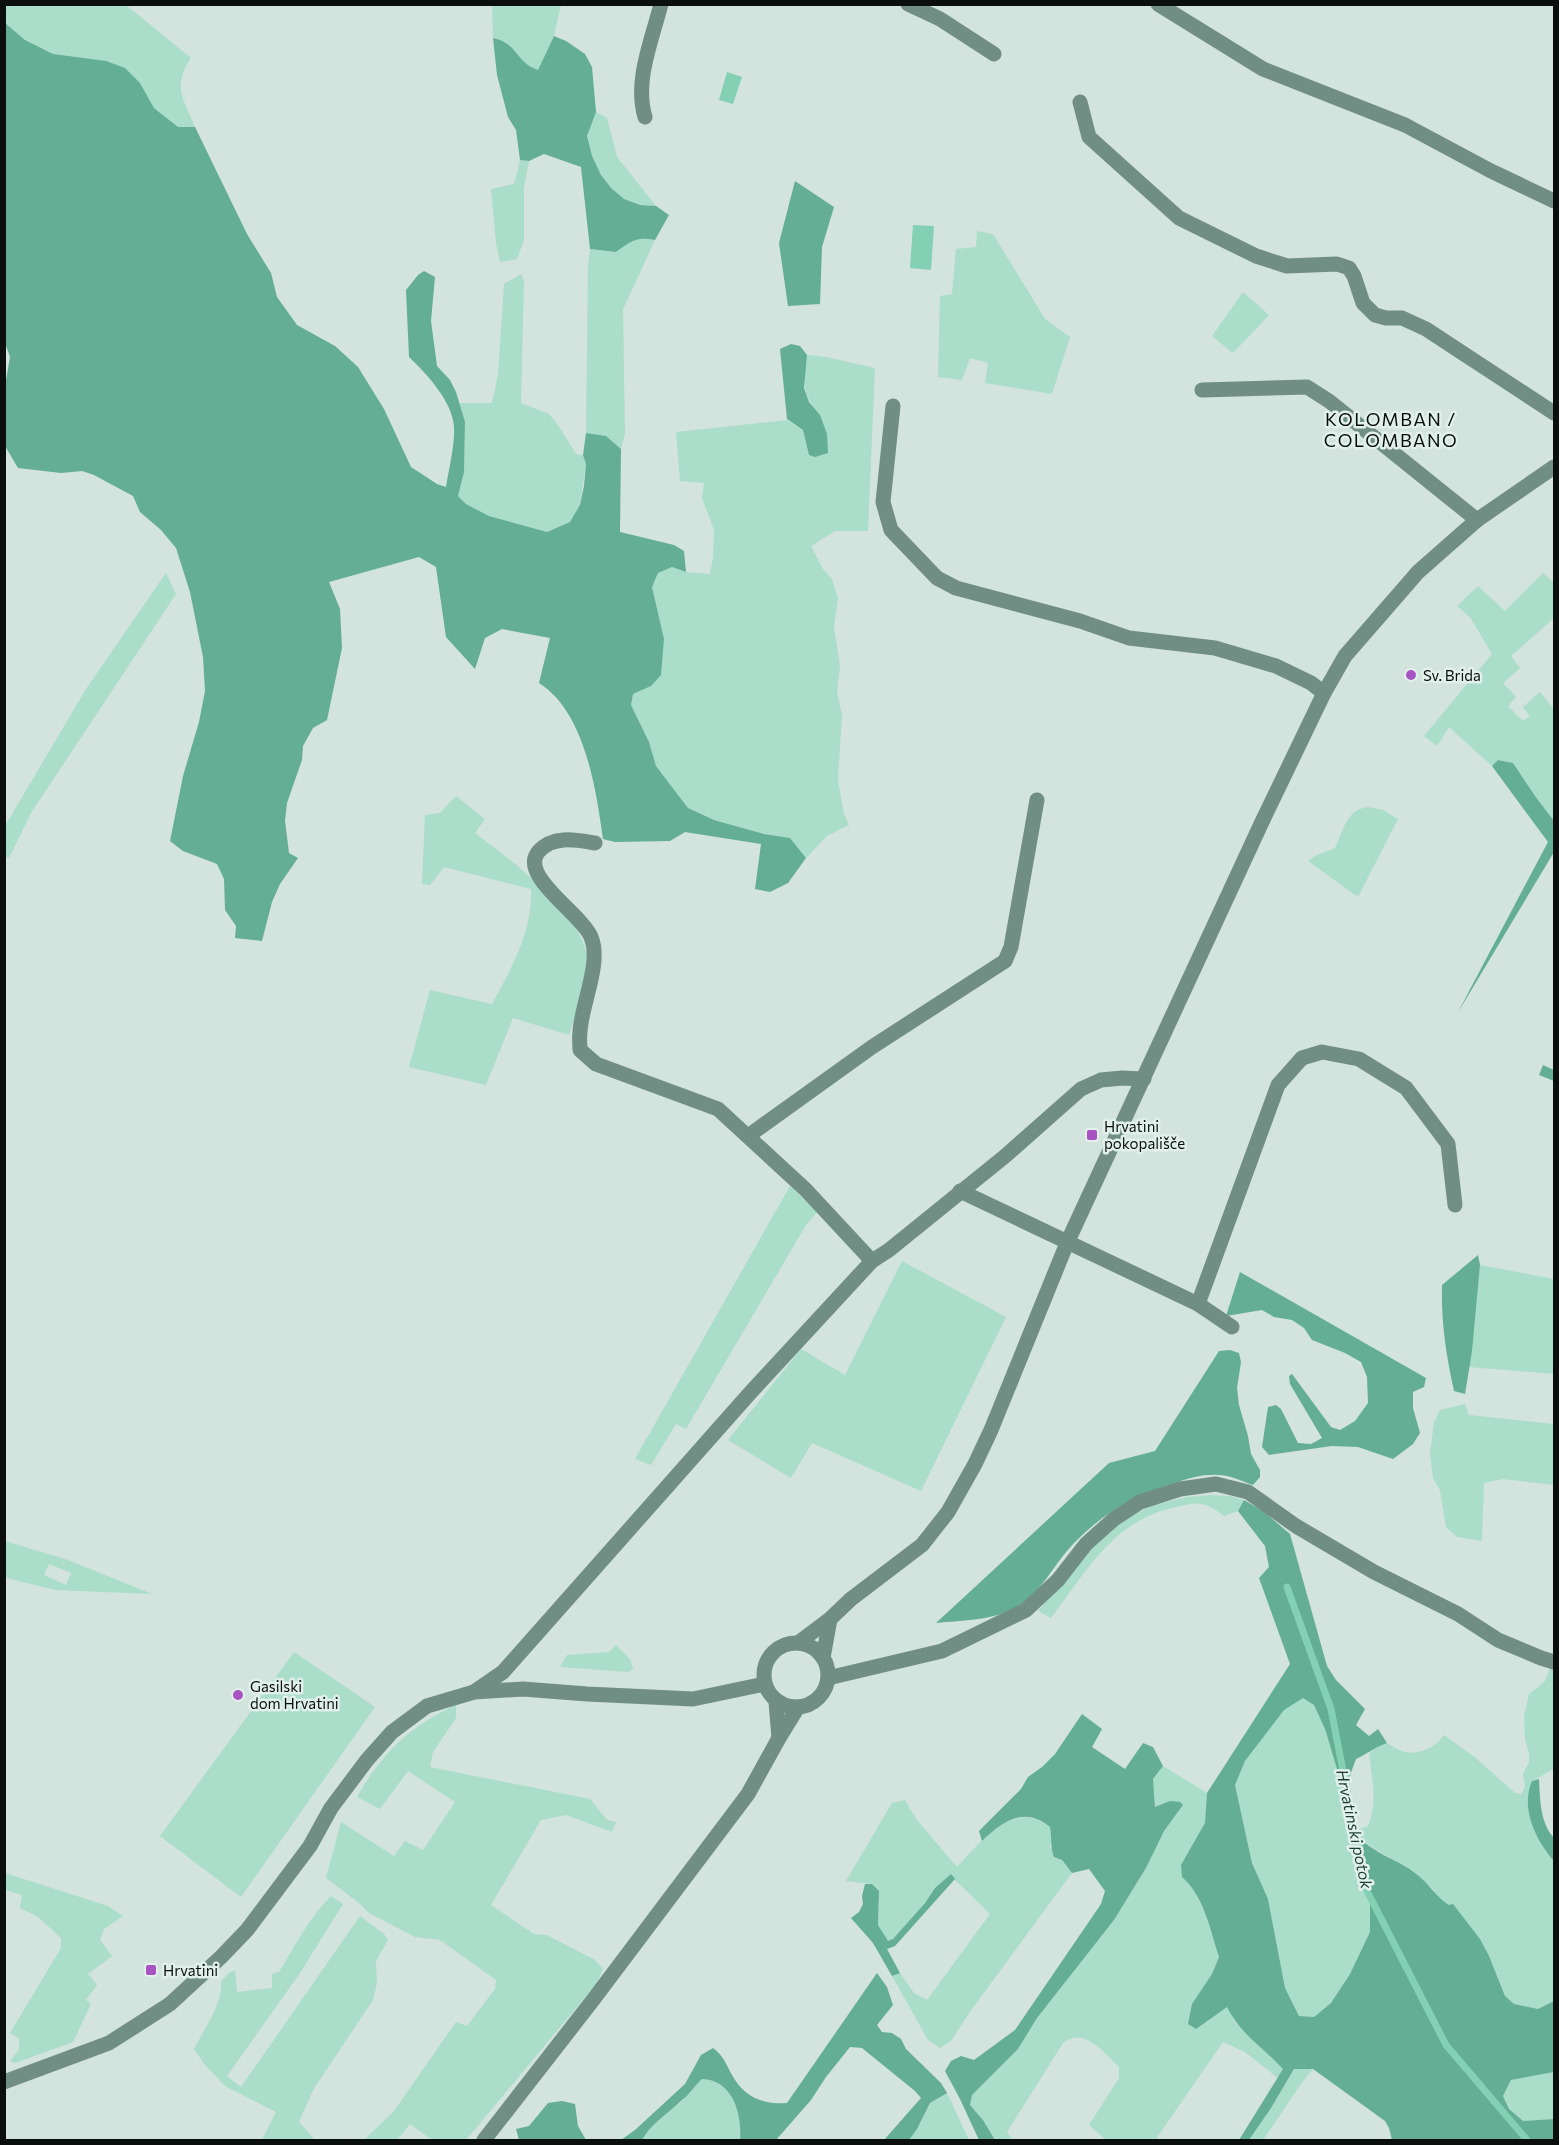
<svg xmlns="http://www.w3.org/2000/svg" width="1559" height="2145" viewBox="0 0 1559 2145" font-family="Commissioner,sans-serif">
  <rect width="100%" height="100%" fill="#d3e3dd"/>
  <!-- green -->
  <g fill="#aaddca" fill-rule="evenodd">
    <path d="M 4,5 L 126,5 L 191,58 C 172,86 183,98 195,127 L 179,128 L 154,108 L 140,83 L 77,58 L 53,54 L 25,40 L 5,23 Z"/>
    <path d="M 492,5 L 561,5 L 554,36 L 538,70 C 533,68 528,67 524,64 C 512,52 512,42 493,38 Z"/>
    <path d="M 596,112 L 607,118 L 617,157 L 656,206 C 645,205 633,205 623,199 C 608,190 584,152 588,134 C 589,127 593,119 596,112 Z"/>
    <path d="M 520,160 L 529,161 L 524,188 L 524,240 L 517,259 L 500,262 L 496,243 L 491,189 L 514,184 Z"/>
    <path d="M 977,231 L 993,234 L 1045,319 L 1070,337 L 1052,394 L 985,383 L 988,363 L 970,358 L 962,380 L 938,377 L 940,296 L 952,294 L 956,249 L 976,247 Z"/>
    <path d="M 643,237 L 655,240 L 623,309 L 625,434 L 621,449 L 606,436 L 586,433 L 588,267 L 590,249 L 616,252 L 633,240 Z"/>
    <path d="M 521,274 L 524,281 L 521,403 L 549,414 L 558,425 L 576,454 L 583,455 L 586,464 L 580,505 L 571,522 L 547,532 L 489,516 L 466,504 L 458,496 L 464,472 L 465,422 L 459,403 L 492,403 L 498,375 L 504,284 Z"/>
    <path d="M 1243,292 L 1269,315 L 1233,353 L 1212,336 Z"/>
    <path d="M 807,355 L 826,357 L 875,368 L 868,531 L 835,531 L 811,546 L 823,569 L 832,579 L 838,598 L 834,627 L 840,666 L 837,692 L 842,715 L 838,780 L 844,814 L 849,825 L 827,836 L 806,858 L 790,838 L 764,834 L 714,820 L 688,808 L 656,766 L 649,742 L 631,705 L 633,694 L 651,686 L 664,639 L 652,587 L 658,573 L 672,567 L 686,572 L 710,574 L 713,557 L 714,530 L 702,498 L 704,483 L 680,481 L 676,432 L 787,420 L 803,430 L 809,455 L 820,415 C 800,391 804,384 807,355 Z"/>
    <path d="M 166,573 L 176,594 L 31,813 L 9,858 L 5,856 L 5,826 L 86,689 Z"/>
    <path d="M 1543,573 L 1554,583 L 1554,618 L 1511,656 L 1520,668 L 1503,683 L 1516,697 L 1508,706 L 1523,721 L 1530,716 L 1523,707 L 1540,692 L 1554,709 L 1554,821 L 1535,796 L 1513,763 L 1498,760 L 1492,766 L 1449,727 L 1437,746 L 1424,736 L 1492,654 L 1470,617 L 1457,606 L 1478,586 L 1505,611 Z"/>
    <path d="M 456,796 L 485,819 L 475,833 C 511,860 586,915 588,963 C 588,978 574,1019 569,1035 L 513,1018 L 486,1085 L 409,1067 L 430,990 L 492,1004 C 511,969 533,931 531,889 L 444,867 L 430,885 L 422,884 L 425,815 L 440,813 Z"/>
    <path d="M 1368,807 L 1383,810 L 1398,819 L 1358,897 L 1308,861 L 1315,856 L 1335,848 C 1344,831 1345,810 1368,807 Z"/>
    <path d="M 790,1186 L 818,1211 L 806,1225 L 686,1429 L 676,1424 L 651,1465 L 635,1459 Z"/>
    <path d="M 902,1261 L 1006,1317 L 921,1491 L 812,1443 L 791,1478 L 728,1440 L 801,1349 L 845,1375 Z"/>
    <path d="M 1480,1265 L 1554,1279 L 1554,1374 L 1469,1367 Z"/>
    <path d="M 1465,1404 L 1469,1415 L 1554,1424 L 1554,1485 L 1503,1479 L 1484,1483 L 1482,1541 L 1457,1537 L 1446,1527 L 1440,1490 L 1433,1478 L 1430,1453 L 1434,1423 L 1440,1410 Z"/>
    <path d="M 1211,1495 L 1229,1496 L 1244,1500 L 1238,1511 L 1224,1516 C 1202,1500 1198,1502 1172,1508 C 1111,1523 1087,1571 1051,1618 L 1038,1611 L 1097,1541 L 1127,1517 L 1152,1506 L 1186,1497 Z"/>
    <path d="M 5,1541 L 68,1560 L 152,1594 L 55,1590 L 10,1579 L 5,1576 ZM 49,1564 L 71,1573 L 66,1585 L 44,1575 Z"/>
    <path d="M 616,1645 L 630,1659 L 633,1669 L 628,1672 L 560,1667 L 567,1655 L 609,1652 Z"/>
    <path d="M 294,1652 L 375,1707 L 241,1897 L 160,1836 Z"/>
    <path d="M 1550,1668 L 1554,1669 L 1554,1769 L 1532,1781 C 1533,1818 1528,1832 1554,1861 L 1554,2001 L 1538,2009 L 1514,2004 L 1505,1996 L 1489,1956 L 1449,1905 L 1440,1899 L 1433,1889 L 1414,1872 L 1373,1848 L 1360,1837 L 1357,1830 L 1368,1826 C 1378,1803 1372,1778 1369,1754 L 1376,1747 L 1387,1743 C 1392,1746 1399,1751 1405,1752 C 1420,1755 1436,1747 1444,1735 L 1477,1759 L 1515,1793 L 1521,1794 L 1525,1787 L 1523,1774 L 1529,1762 L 1529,1754 L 1525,1739 L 1524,1716 L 1529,1694 L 1545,1681 Z"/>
    <path d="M 1303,1697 L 1314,1705 L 1325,1729 L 1343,1789 L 1358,1870 L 1370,1904 L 1370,1932 L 1350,1974 L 1331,2003 L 1314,2017 L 1299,2016 L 1285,1988 L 1268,1899 L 1252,1863 L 1235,1785 L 1245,1761 L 1284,1709 Z"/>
    <path d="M 456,1705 L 456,1718 L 433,1752 L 430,1767 L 590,1799 L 607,1820 L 616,1822 L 612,1832 L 566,1815 L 541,1820 L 491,1905 L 534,1934 L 547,1935 L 595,1960 L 603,1969 L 597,1983 L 466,2140 L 432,2140 L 410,2124 L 397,2140 L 364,2140 L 394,2111 L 456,2022 L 467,2026 L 495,1989 L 496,1980 L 440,1940 L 415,1937 L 369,1913 L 359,1903 L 326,1878 L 341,1822 L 394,1856 L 405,1841 L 423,1850 L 455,1802 L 408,1771 L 380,1809 L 357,1797 C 382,1753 410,1726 456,1705 Z"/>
    <path d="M 1163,1766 L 1207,1793 L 1205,1823 L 1194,1844 L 1192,1886 L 1205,1913 L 1219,1957 L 1212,1974 L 1193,2004 L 1227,2006 L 1235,2022 L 1284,2069 L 1278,2078 L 1245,2052 L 1223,2042 L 1158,2136 L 1157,2140 L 1106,2140 L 1089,2125 L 1119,2078 L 1119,2067 C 1103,2052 1085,2027 1063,2043 L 1007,2132 L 1013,2140 L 995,2140 L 983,2120 L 970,2105 L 972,2095 L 1018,2049 L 1037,2018 L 1114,1920 L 1146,1868 L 1163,1831 L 1179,1811 L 1155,1807 L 1153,1779 Z"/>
    <path d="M 905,1800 L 916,1819 L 957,1867 C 982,1841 1012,1798 1050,1827 L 1052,1838 L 1050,1846 L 1072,1873 L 969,2013 L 951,2041 L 940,2048 L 928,2040 L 892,1976 L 900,1973 L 914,1993 L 927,2000 L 990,1914 L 950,1875 L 935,1888 L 925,1903 L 893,1939 L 888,1942 L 878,1925 L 879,1899 L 872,1884 L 846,1881 L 892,1803 Z"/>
    <path d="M 5,1873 L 108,1906 L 123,1916 L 104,1929 L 100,1940 L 112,1956 L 88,1974 L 97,1985 L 86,2000 L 91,2004 L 73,2042 L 15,2063 L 10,2061 L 19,2050 L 19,2038 L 10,2033 L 61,1948 L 61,1938 L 38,1917 L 20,1908 L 22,1895 L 5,1890 Z"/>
    <path d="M 331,1896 L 343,1904 L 300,1973 L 227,2076 L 241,2087 L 360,1916 L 384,1934 L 388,1940 L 376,1961 L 377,1983 L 373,2000 L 313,2090 L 299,2122 L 315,2140 L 262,2140 L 276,2112 L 225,2086 L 205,2065 L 194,2049 C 204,2029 223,2004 221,1981 L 230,1972 L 235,1971 L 237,1992 L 272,1988 L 272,1974 L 279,1972 C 295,1946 309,1918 331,1896 Z"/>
    <path d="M 1307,2068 L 1313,2069 L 1303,2081 L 1263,2140 L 1249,2140 L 1271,2108 L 1294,2069 Z"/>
    <path d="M 1554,2072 L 1554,2119 L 1523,2122 L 1509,2109 L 1503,2096 L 1511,2080 Z"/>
    <path d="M 702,2079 C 733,2080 742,2114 740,2140 L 642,2140 C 652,2122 667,2115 682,2101 C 689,2094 694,2086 702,2079 Z"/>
    <path d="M 947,2093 L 969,2140 L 909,2140 L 917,2129 L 930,2103 Z"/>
  </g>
  <!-- forest -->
  <g fill="#63ae95" fill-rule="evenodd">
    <path d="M 5,23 L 25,40 L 53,54 L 106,61 L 125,68 L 140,83 L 154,108 L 178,127 L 195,127 L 247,234 L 271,273 L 277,297 L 297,325 L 335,346 L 358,367 L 384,409 L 411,467 L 437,484 L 446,487 C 449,468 455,446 454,427 C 453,402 426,373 409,357 L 406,290 L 418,275 L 424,271 L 435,277 L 431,321 L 437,366 L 450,380 L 456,392 L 465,422 L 464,472 L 458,496 L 466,504 L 489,516 L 547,532 L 570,522 L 580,505 L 584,486 L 586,464 L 583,455 L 586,433 L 606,436 L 621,449 L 620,532 L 674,545 L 684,551 L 686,572 L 672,567 L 658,573 L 652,587 L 664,639 L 661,675 L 651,686 L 633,694 L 631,705 L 649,742 L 656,766 L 688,808 L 714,820 L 764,834 L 790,838 L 806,858 L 788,883 L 770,892 L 755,889 L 761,844 L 685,832 L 670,841 L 615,842 L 603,839 C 596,789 585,712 539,683 L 550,638 L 502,629 L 485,638 L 475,669 L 446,637 L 436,567 L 419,557 L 329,582 L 340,609 L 342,648 L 327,720 L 313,728 L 303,746 L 302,760 L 287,803 L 285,821 L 289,853 L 298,858 L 280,884 L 272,902 L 262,941 L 235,938 L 236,926 L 225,910 L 224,879 L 217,864 L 183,851 L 170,841 L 183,776 L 199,722 L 205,691 L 203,657 L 190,592 L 176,548 L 161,530 L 140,512 L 133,496 L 94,475 L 82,471 L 61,473 L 18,468 L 5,446 L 5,386 L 10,357 L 4,340 Z"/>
    <path d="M 554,36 L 566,41 L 585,54 L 592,67 L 596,112 L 587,136 L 592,156 L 601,175 L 611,188 L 624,199 L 640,205 L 656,206 L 669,215 L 655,240 C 636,236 631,241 616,252 L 590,249 L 581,167 L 544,154 L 529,161 L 520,160 L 516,130 L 508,117 L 497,75 L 493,38 C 518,43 515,62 538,70 Z"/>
    <path d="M 795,181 L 834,207 L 822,247 L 820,304 L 788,306 L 779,243 Z"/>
    <path d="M 791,344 L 800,346 L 807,355 L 804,388 L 809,402 L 820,415 L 827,434 L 828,453 L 815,457 L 809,455 L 803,430 L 787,419 L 780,349 Z"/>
    <path d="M 1498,760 L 1513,763 L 1535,796 L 1554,821 L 1554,852 L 1457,1014 L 1548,842 L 1492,766 Z"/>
    <path d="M 1543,1065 L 1554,1070 L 1554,1081 L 1539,1075 Z"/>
    <path d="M 1478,1255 L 1480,1265 L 1472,1351 L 1465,1394 L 1454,1391 C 1446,1355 1441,1322 1442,1285 Z"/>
    <path d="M 1240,1272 L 1426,1378 L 1424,1387 L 1413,1392 L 1413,1408 L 1420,1433 L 1413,1444 L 1393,1459 L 1358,1447 L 1332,1446 L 1269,1455 L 1262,1447 L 1268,1407 L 1276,1405 L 1281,1409 L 1298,1443 L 1311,1444 L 1322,1438 L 1290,1384 L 1289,1376 L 1292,1374 L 1331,1427 L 1340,1430 L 1355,1421 L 1368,1403 L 1367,1377 L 1361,1362 L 1345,1353 L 1312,1340 L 1304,1328 L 1292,1320 L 1274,1317 L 1262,1310 L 1226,1316 Z"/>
    <path d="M 1230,1350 L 1239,1353 L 1241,1362 L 1237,1388 L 1239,1405 L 1248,1436 L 1251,1454 L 1260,1470 L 1260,1477 L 1253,1485 C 1241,1481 1230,1475 1218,1475 C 1204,1474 1190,1478 1178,1482 C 1134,1495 1097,1516 1067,1551 C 1051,1570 1041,1591 1020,1605 C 995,1621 964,1620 936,1623 L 1109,1463 L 1155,1451 L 1219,1351 Z"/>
    <path d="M 1244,1500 L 1263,1511 L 1290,1534 L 1327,1666 L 1336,1680 L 1365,1709 L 1356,1725 L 1369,1736 L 1378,1729 L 1387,1743 C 1375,1747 1367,1754 1356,1759 C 1354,1765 1351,1771 1350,1777 C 1349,1789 1353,1828 1360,1837 C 1369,1851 1402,1862 1415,1873 C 1428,1882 1436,1897 1449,1905 L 1453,1904 L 1480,1939 L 1489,1956 L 1505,1996 L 1514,2004 L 1538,2009 L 1554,2001 L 1554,2072 L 1511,2080 L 1503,2096 L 1509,2109 L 1523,2121 L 1554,2119 L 1554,2140 L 1392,2140 L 1389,2128 L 1385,2121 L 1313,2069 L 1294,2069 L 1271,2108 L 1249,2140 L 1239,2140 L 1283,2069 C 1263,2047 1241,2035 1227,2007 L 1196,2029 L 1188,2024 L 1192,2004 L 1212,1974 L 1219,1957 C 1210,1930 1204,1896 1182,1877 L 1181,1865 L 1205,1823 L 1207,1793 L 1290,1664 L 1259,1578 L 1269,1567 L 1265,1546 L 1238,1511 ZM 1303,1698 L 1314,1705 L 1325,1729 L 1343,1789 L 1358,1870 L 1370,1904 L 1370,1932 L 1350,1974 L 1331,2003 L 1314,2017 L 1299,2016 L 1285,1988 L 1268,1899 L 1252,1863 L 1235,1785 L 1245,1761 L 1284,1710 Z"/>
    <path d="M 1082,1714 L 1102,1729 L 1092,1747 L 1125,1769 L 1143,1743 L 1153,1747 L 1163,1766 L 1153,1779 L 1155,1807 L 1170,1801 L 1180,1802 L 1183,1805 L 1164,1831 L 1146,1868 L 1114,1920 L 1037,2018 L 1018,2049 L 972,2095 L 970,2105 L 983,2120 L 995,2140 L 979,2140 L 960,2099 L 945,2071 L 951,2061 L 961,2056 L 974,2060 L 1015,2030 L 1101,1904 L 1105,1891 L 1089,1869 L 1072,1873 L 1062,1860 L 1054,1857 C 1050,1846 1052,1838 1050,1827 C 1024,1806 1003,1821 982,1841 L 979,1831 L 1021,1789 L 1028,1777 L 1042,1767 L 1055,1754 Z"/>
    <path d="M 1539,1779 C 1540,1799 1540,1823 1554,1838 L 1554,1861 C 1536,1841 1520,1808 1532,1781 Z"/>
    <path d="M 951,1874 L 955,1879 L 895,1946 L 887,1949 L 900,1973 L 892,1976 L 873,1943 L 851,1918 L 859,1912 L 863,1904 L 862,1896 L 865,1884 L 872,1884 L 879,1891 L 878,1925 L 888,1941 L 893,1939 L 925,1903 L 935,1888 Z"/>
    <path d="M 877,1973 L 887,1987 L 893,2005 L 877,2025 L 882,2032 L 892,2033 L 901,2039 L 906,2049 L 941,2083 L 947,2093 L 930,2103 L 917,2129 L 909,2140 L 884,2140 L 921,2098 L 915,2091 L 862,2048 L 850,2047 L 826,2077 L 811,2100 L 776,2140 L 740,2140 C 742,2114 733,2080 702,2079 C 694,2086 690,2094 682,2100 C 667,2115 652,2122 642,2140 L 621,2140 L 635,2130 L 685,2084 L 701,2055 L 713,2048 C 723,2055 726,2064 732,2075 C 744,2097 763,2105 787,2103 Z"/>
    <path d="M 562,2101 L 575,2104 L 578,2126 L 586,2140 L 519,2140 L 516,2129 L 529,2126 L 548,2103 Z"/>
  </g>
  <!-- water -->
  <g fill="#84d0b5">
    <path d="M 727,72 L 742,77 L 733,104 L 719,100 Z"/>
    <path d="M 913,225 L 934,226 L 931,270 L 910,268 Z"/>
  </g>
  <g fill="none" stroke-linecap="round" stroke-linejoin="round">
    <!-- stream -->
    <path stroke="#84d0b5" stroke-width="7" d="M 1287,1587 L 1331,1709 L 1366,1889 L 1446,2045 L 1527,2140"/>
    <!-- minor -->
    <g stroke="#708e83" stroke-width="15">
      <path d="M 908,4 L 940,19 L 994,54"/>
      <path d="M 1158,4 L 1263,69 L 1405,125 L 1491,171 L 1554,201"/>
      <path d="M 1080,102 L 1089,137 L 1179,218 L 1256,256 L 1287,266 L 1337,264 L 1349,268 L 1354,276 L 1363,303 L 1375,315 L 1386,318 L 1402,318 L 1426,329 L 1554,413"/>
      <path d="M 645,117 C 634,81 652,40 661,4"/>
      <path d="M 1202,390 L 1307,387 L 1329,401 L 1477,520"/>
      <path d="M 893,406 L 883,502 L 891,530 L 937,578 L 956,588 L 1080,621 L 1129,638 L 1215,648 L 1276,666 L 1311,683 L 1324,693"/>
      <path d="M 595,843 C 576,840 554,835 539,851 C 517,875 582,914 591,937 C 602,963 581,1005 580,1032 C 579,1038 580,1044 580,1050 L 596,1064 L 718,1109 L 806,1190 L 872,1261"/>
      <path d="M 748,1136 L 872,1047 L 1005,961 L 1011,947 L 1037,800"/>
      <path d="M 960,1191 L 1198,1304 L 1232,1327"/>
      <path d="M 1198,1304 L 1278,1085 L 1302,1058 L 1322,1052 L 1359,1059 L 1406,1088 L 1448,1144 L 1455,1205"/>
      <circle cx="796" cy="1675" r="32"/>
      <path d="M 798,1643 L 830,1619 L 851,1599 L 922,1545 L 948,1512 L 975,1464 L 991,1430 L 1067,1243 L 1261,824 L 1324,693 L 1345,656 L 1418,572 L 1477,520 L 1554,467"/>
      <path d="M 823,1658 L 830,1619"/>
      <path d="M 828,1678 L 942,1651 L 1026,1610 L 1058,1580 L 1086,1544 L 1114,1519 L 1140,1502 L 1180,1489 L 1216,1484 L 1248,1492 L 1296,1526 L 1374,1572 L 1458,1614 L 1498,1640 L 1541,1658 L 1554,1662"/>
      <path d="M 474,1692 L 503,1672 L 750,1393 L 872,1261 L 889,1250 L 1004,1157 L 1081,1089 L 1101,1080 L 1122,1078 L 1144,1079"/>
      <path d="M 776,1702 L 779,1738"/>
      <path d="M 4,2082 L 109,2043 L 170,2004 L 221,1957 L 247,1930 L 310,1846 L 331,1808 L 367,1760 L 392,1732 L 427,1706 L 474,1692 L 523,1689 L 587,1694 L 693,1699 L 764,1684"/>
      <path d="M 484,2140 L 593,2000 L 748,1794 L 779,1738 L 798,1707"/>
    </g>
  </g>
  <!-- markers -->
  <g fill="#a753c1" stroke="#e1f0ea" stroke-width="2">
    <circle cx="1411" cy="675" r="6"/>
    <rect x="1086" y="1129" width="12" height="12" rx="3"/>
    <circle cx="238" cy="1695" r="6"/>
    <rect x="145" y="1964" width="12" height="12" rx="3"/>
  </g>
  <g text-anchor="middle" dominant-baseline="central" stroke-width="5" stroke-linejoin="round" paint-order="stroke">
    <!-- poi labels -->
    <g font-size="15" fill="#0a0f0d" stroke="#e1f0ea" text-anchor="start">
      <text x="1423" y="675">Sv. Brida</text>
      <text x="1104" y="1126">Hrvatini<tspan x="1104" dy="17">pokopališče</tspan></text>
      <text x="250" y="1686">Gasilski<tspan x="250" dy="17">dom Hrvatini</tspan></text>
      <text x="163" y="1970">Hrvatini</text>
    </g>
    <!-- water labels -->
    <g font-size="16" font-style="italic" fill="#1b3e33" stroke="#e1f0ea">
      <text transform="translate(1355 1829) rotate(78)">Hrvatinski potok</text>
    </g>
    <!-- quarter labels -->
    <g font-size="18" letter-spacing="1.5" fill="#0a0f0d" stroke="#e1f0ea">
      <text x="1391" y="419">KOLOMBAN /<tspan x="1391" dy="21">COLOMBANO</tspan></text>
    </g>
  </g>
  <!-- border -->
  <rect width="1559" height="2145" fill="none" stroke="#0a0f0d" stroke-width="12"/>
</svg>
